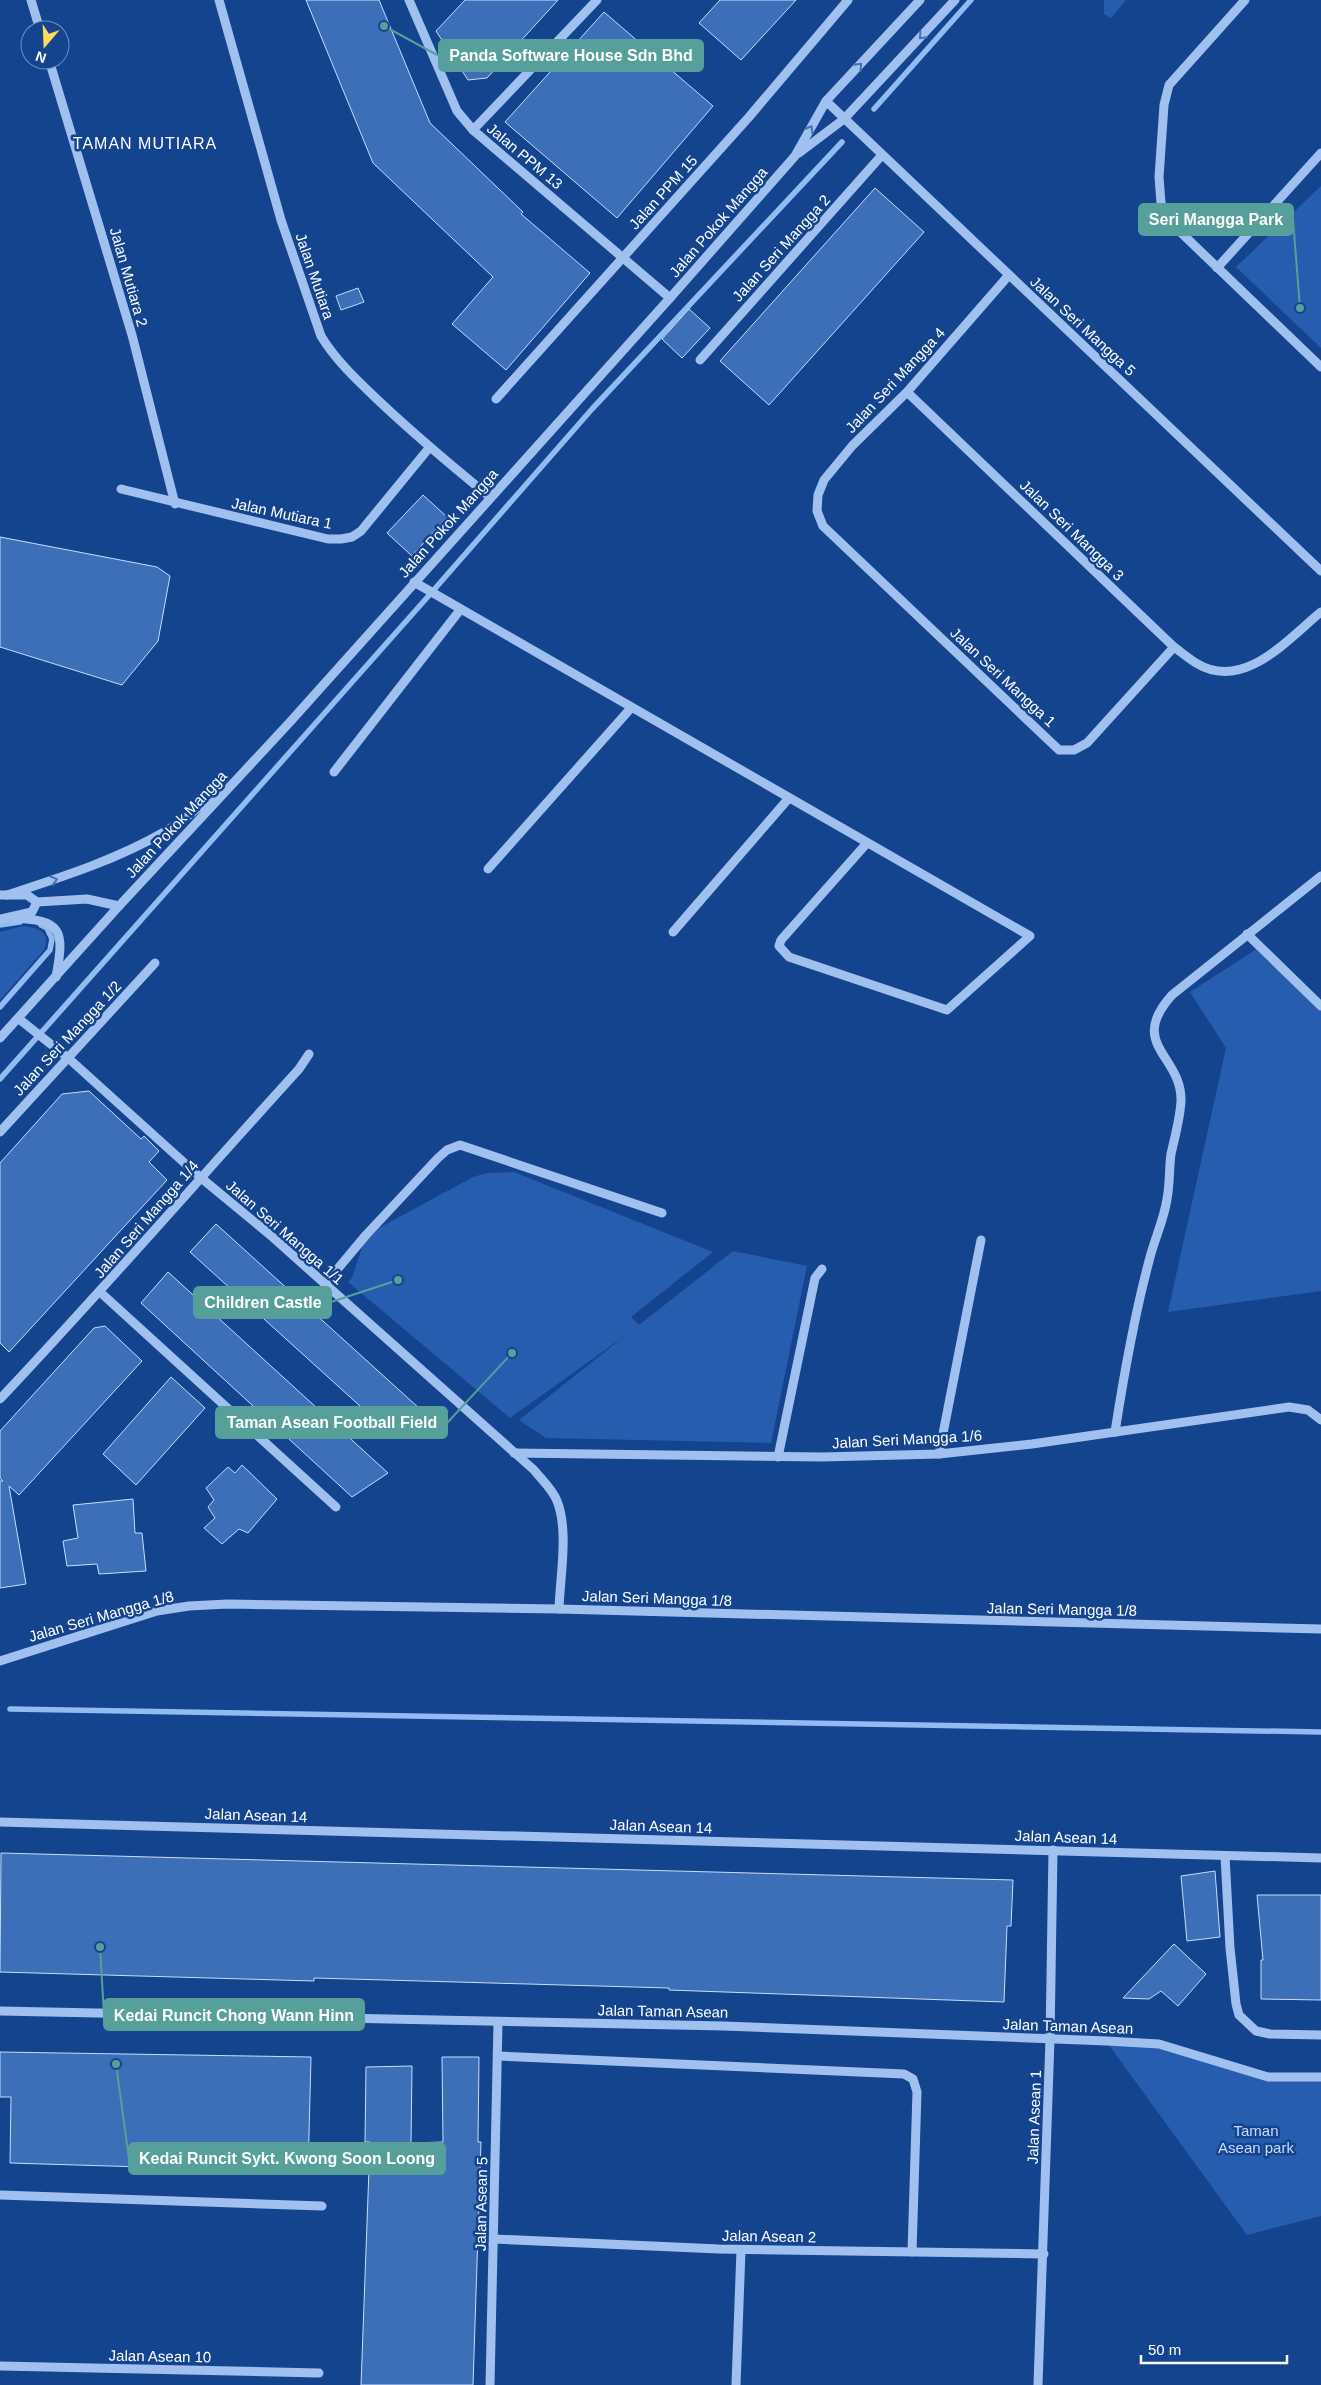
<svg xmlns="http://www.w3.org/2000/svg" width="1321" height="2385" viewBox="0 0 1321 2385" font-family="Helvetica,sans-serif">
  <rect width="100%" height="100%" fill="#15448f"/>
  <!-- green -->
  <g fill="#275dae">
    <path d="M 1104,0 L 1126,0 L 1111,18 L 1104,14 Z"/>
    <path d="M 1321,186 L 1321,348 L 1236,267 Z"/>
    <path d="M 23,926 C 39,928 51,932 44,950 L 0,1000 L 0,932 Z"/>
    <path d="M 1258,948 L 1321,1001 L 1321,1291 L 1168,1312 L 1226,1048 L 1190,992 Z"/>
    <path d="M 514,1172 L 713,1252 L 631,1317 L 639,1325 L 733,1251 L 807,1266 L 771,1443 L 546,1438 L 519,1420 L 626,1335 L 510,1418 L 348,1282 L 352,1278 L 366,1235 L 473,1177 L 487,1173 Z"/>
    <path d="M 1106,2041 L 1159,2044 L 1256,2074 L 1321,2075 L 1321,2216 L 1247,2235 Z"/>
  </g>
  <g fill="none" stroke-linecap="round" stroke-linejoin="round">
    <!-- stream -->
    <g stroke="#93bbf3" stroke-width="5.5">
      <path d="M 874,109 L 971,0"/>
      <path d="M 0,925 L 20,922"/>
      <path d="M 0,1007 L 50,950 L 52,939 L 47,928 L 41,925"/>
      <path d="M 0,1079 L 432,592 L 592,409 L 842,142"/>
      <path d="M 10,1709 L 1321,1732"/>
    </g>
  </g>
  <!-- building -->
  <g fill="#3d6eb8" stroke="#c7dcfc">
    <path d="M 306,0 L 379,0 L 430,123 L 523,212 L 521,214 L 590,273 L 506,370 L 452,324 L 493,277 L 373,163 Z"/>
    <path d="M 465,0 L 558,0 L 487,78 L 468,80 L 436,31 Z"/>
    <path d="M 720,0 L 796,0 L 741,60 L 699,23 Z"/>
    <path d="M 604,12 L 713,106 L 617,218 L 505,122 Z"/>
    <path d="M 875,188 L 924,232 L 769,405 L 720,361 Z"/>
    <path d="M 358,288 L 364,302 L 341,310 L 336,296 Z"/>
    <path d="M 689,309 L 710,328 L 682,358 L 662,339 Z"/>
    <path d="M 423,495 L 447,517 L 412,556 L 387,533 Z"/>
    <path d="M 0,537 L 157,567 L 170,576 L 158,641 L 122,685 L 0,647 Z"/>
    <path d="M 89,1091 L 141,1139 L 144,1136 L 159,1151 L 149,1162 L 167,1180 L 9,1352 L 0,1343 L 0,1163 L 62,1094 Z"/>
    <path d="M 216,1224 L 420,1409 L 392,1435 L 190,1252 Z"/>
    <path d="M 168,1272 L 388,1473 L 352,1497 L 141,1303 Z"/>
    <path d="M 105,1326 L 142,1361 L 19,1495 L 9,1486 L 26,1584 L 0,1588 L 0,1481 L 3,1481 L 0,1478 L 0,1431 L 94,1328 Z"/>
    <path d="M 171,1377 L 205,1408 L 136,1485 L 103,1454 Z"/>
    <path d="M 242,1465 L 277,1499 L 248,1533 L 239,1529 L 222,1544 L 204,1528 L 215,1518 L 208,1507 L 214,1500 L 206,1488 L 228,1467 L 235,1473 Z"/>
    <path d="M 133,1499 L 135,1533 L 142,1533 L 146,1571 L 99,1574 L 97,1564 L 67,1566 L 63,1541 L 78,1538 L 73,1505 Z"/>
    <path d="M 1,1853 L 1013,1880 L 1011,1926 L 1007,1926 L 1004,2002 L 669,1990 L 669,1988 L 314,1978 L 314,1981 L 0,1972 Z"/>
    <path d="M 1215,1871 L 1220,1937 L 1187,1941 L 1181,1876 Z"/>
    <path d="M 1257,1895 L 1321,1895 L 1321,2000 L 1261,1999 L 1261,1960 L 1263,1960 Z"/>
    <path d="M 1174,1944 L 1206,1974 L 1178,2006 L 1161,1991 L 1149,1999 L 1123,1998 Z"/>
    <path d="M 0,2052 L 311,2057 L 308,2172 L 10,2163 L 11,2097 L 0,2097 Z"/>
    <path d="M 442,2057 L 479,2057 L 478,2142 L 481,2142 L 473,2385 L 361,2385 L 370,2142 L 365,2142 L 366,2067 L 412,2066 L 411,2143 L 443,2142 Z"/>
  </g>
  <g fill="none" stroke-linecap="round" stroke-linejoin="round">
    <!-- minor -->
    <g stroke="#a0c1f0" stroke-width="9">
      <path d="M 31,0 L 40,30"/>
      <path d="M 219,0 L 281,220 L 321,336 C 336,361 359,382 380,402 C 415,435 452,466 490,497"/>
      <path d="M 409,0 L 457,111 L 473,130 L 670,298"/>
      <path d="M 1245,0 L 1169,85 L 1164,105 L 1159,177 L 1161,203 L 1172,224 L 1321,367"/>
      <path d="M 49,60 L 132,335 L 175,504"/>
      <path d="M 826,101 L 1321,571"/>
      <path d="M 473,130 L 597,0"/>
      <path d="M 799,153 L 844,119 L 955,0"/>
      <path d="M 1217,268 L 1321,153"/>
      <path d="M 1009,275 L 907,392 L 852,446 L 824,480 L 818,495 L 817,511 L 823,526 L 1059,750 L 1074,750 L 1087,743 L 1174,647"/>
      <path d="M 700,360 L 882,155"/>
      <path d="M 907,392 L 1174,647 C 1181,652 1188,658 1196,663 C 1243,692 1287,640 1321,612"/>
      <path d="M 496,399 L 749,117 L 848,0"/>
      <path d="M 121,489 L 328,539 L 341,539 L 352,537 L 361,531 L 429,448"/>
      <path d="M 414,582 L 1030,936 L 947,1010 L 789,957 L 779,946 L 781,940 L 867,843"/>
      <path d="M 334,772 L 460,610"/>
      <path d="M 488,869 L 631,708"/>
      <path d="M 0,895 L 27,895 L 37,902 L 87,899 L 119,906"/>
      <path d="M 7,895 C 62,877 116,860 166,831 C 185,820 202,804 219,792"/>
      <path d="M 12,918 C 62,920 65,929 56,977"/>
      <path d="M 0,919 L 32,912 L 37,902"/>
      <path d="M 673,932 L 789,798"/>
      <path d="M 1247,934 L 1321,1006"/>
      <path d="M 19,1019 L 67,1057 L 200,1177 L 269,1234 L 534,1470 C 542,1480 553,1490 557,1501 C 569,1530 560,1577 559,1609"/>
      <path d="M 0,1038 L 119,906 L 290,722 L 670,298 L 795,156 L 826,101 L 920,0"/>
      <path d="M 0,1132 L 155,963"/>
      <path d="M 325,1284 L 366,1235 L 438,1158 L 447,1150 L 460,1145 L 662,1213"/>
      <path d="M 100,1292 L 336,1507"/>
      <path d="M 0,1399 C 102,1291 199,1179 299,1069 L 309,1054"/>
      <path d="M 1115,1432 C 1124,1374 1134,1317 1149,1261 C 1154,1240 1164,1220 1167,1199 C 1170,1184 1169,1168 1171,1154 C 1175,1136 1180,1119 1181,1101 C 1182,1055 1127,1045 1172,995 L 1321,876"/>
      <path d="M 514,1453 L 822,1457 L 939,1454 L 1032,1444 L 1289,1407 L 1308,1410 L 1321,1420"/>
      <path d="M 939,1454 L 981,1240"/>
      <path d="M 778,1457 L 815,1278 L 822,1269"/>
      <path d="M 0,1661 L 157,1611 L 189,1606 L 228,1604 L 559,1609 L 1321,1629"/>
      <path d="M 0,1822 L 1321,1858"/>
      <path d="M 1225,1856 L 1230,1948 L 1236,2004 L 1239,2015 L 1256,2031 L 1270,2034 L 1321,2035"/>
      <path d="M 0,2011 L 724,2026 L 1107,2041 L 1159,2044 L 1268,2077 L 1321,2077"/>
      <path d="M 498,2056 L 904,2074 L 913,2079 L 917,2092 L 912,2252"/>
      <path d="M 0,2195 L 322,2206"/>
      <path d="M 494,2239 L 719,2249 L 1044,2254"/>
      <path d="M 0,2366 L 319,2373"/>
      <path d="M 490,2385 L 498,2023"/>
      <path d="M 736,2385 L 741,2250"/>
      <path d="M 1038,2385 L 1050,2039 L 1053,1850"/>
    </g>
  </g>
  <!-- one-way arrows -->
  <defs><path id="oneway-chevron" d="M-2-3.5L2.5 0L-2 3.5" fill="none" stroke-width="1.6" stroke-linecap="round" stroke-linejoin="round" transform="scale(1.25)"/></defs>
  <g stroke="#4670b1">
    <use href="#oneway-chevron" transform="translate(922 36) rotate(133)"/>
    <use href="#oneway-chevron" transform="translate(859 66) rotate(-47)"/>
    <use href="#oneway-chevron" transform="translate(810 129) rotate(-60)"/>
    <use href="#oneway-chevron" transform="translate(54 880) rotate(-17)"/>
  </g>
  <g text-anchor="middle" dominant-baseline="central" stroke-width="5" stroke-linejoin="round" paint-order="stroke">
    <!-- street labels -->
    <g font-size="15" fill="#fff" stroke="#15448f">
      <text transform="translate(525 156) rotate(40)">Jalan PPM 13</text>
      <text transform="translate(663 192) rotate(-48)">Jalan PPM 15</text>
      <text transform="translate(718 222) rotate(-49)">Jalan Pokok Mangga</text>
      <text transform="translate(781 248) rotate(-48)">Jalan Seri Mangga 2</text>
      <text transform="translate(315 276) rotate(71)">Jalan Mutiara</text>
      <text transform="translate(129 277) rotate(74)">Jalan Mutiara 2</text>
      <text transform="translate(1083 326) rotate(43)">Jalan Seri Mangga 5</text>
      <text transform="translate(895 380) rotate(-47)">Jalan Seri Mangga 4</text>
      <text transform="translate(282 513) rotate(12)">Jalan Mutiara 1</text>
      <text transform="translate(448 523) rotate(-48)">Jalan Pokok Mangga</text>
      <text transform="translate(1072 530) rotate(44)">Jalan Seri Mangga 3</text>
      <text transform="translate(1003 677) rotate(43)">Jalan Seri Mangga 1</text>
      <text transform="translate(176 824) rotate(-47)">Jalan Pokok Mangga</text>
      <text transform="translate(67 1038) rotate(-47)">Jalan Seri Mangga 1/2</text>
      <text transform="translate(146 1219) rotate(-49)">Jalan Seri Mangga 1/4</text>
      <text transform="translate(285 1232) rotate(41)">Jalan Seri Mangga 1/1</text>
      <text transform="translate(907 1439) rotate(-3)">Jalan Seri Mangga 1/6</text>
      <text transform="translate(657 1598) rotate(2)">Jalan Seri Mangga 1/8</text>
      <text transform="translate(1062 1609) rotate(1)">Jalan Seri Mangga 1/8</text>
      <text transform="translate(101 1616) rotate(-16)">Jalan Seri Mangga 1/8</text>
      <text transform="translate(256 1815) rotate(2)">Jalan Asean 14</text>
      <text transform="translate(661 1826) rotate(2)">Jalan Asean 14</text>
      <text transform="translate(1066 1837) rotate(2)">Jalan Asean 14</text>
      <text transform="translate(663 2011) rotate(1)">Jalan Taman Asean</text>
      <text transform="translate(1068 2026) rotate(2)">Jalan Taman Asean</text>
      <text transform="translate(1034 2117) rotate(-88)">Jalan Asean 1</text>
      <text transform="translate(481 2204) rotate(-89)">Jalan Asean 5</text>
      <text transform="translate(769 2236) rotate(1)">Jalan Asean 2</text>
      <text transform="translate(160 2356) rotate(1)">Jalan Asean 10</text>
    </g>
    <!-- park labels -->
    <g font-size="15" fill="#c7dcfc" stroke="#15448f">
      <text x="1256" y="2130">Taman<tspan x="1256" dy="17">Asean park</tspan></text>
    </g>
    <!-- neighbourhood labels -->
    <g font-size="16" letter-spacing="1" fill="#fff" stroke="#15448f">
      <text x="145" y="143">TAMAN MUTIARA</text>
    </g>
  </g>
  <!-- callouts -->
  <path fill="none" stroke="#579f9a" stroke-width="2" d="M384 26L439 56M1300 308L1293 219M398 1280L331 1302M512 1353L447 1423M100 1947L104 2015M116 2064L129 2159"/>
  <g fill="#579f9a" stroke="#15448f" stroke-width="2">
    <circle cx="384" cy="26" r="5"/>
    <circle cx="1300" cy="308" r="5"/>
    <circle cx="398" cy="1280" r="5"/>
    <circle cx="512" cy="1353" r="5"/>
    <circle cx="100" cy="1947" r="5"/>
    <circle cx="116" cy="2064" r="5"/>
  </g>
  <g fill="#579f9a" stroke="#579f9a" stroke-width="2">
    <rect x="439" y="40" width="264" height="31" rx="5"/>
    <rect x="1139" y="204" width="154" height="31" rx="5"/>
    <rect x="194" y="1287" width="137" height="31" rx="5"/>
    <rect x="216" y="1407" width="231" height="31" rx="5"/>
    <rect x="104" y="1999" width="260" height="31" rx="5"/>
    <rect x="129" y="2143" width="316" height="31" rx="5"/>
  </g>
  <g font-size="16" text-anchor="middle" font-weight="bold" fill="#fff">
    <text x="571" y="61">Panda Software House Sdn Bhd</text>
    <text x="1216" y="225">Seri Mangga Park</text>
    <text x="263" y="1308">Children Castle</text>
    <text x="332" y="1428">Taman Asean Football Field</text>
    <text x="234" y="2021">Kedai Runcit Chong Wann Hinn</text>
    <text x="287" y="2164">Kedai Runcit Sykt. Kwong Soon Loong</text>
  </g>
  <!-- north arrow -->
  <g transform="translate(45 45) rotate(199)"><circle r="24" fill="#15448f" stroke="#738fbc"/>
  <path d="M0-4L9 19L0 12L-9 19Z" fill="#ffd960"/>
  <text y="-8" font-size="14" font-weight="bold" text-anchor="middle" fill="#ffffff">N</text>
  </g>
  <!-- scale -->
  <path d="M1141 2355v8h146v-8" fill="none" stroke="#ffffff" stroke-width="2.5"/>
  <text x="1148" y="2355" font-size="15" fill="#ffffff" stroke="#15448f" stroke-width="4" paint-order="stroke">50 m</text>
</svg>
